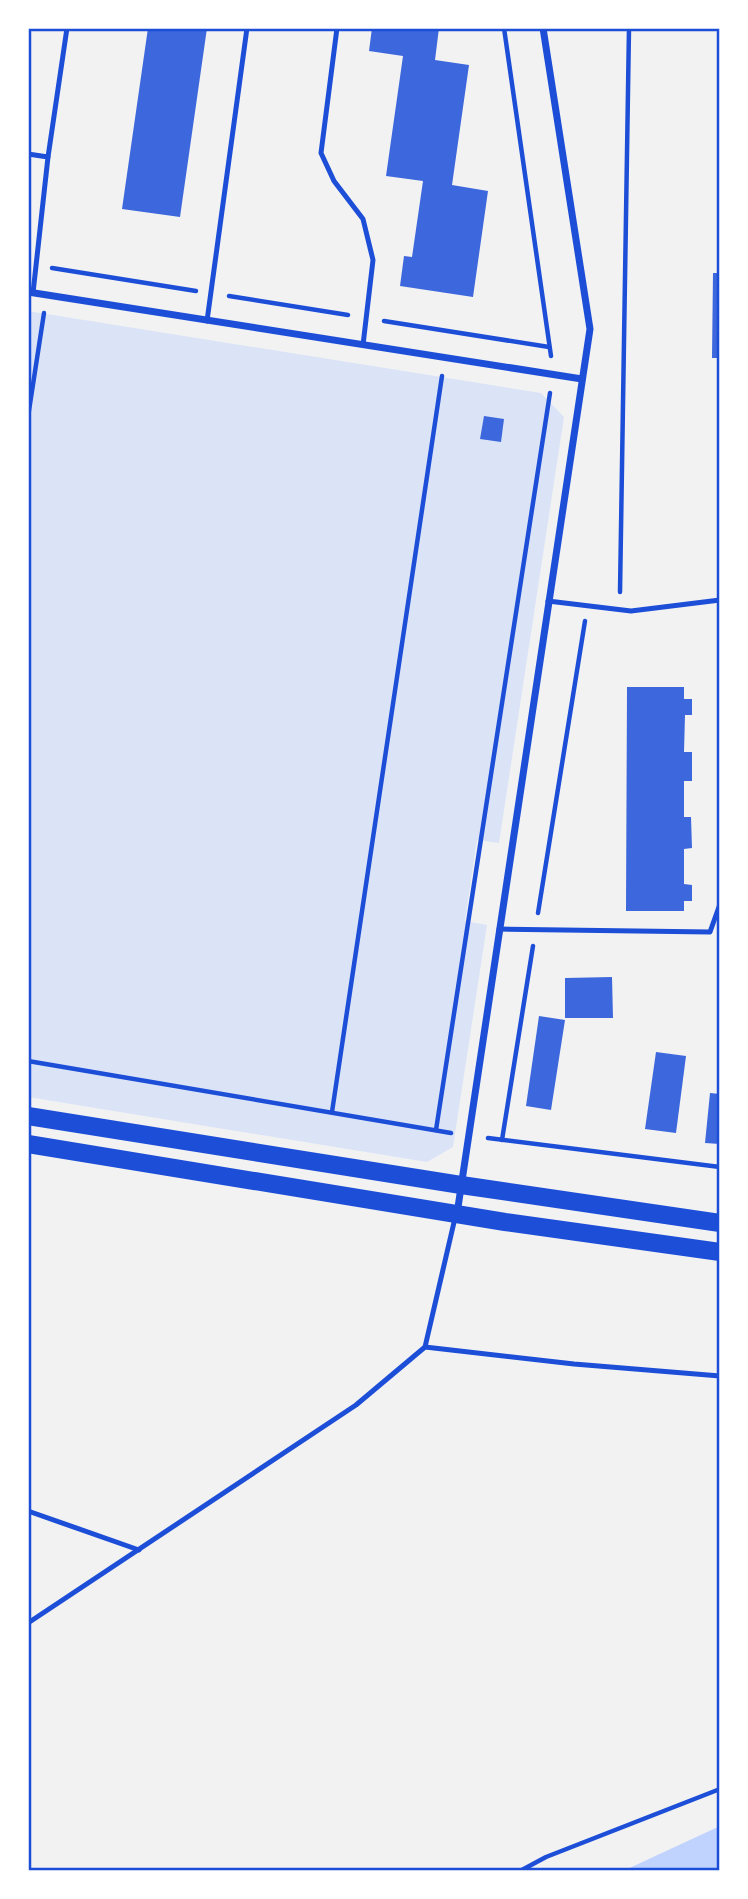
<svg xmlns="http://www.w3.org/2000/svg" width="748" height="1899" viewBox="0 0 748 1899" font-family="Arial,sans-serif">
  <rect width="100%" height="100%" fill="#f2f2f2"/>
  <!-- green -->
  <path fill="#dbe4f7" d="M 28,311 L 541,393 L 564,417 L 499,843 L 477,840 L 465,921 L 487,925 L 453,1147 L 427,1162 L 28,1097 Z"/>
  <!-- water -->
  <path fill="#bfd3fe" d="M 720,1826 L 720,1871 L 623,1871 Z"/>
  <!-- building -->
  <g fill="#3d67dc">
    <path d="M 148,28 L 207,28 L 180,217 L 122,209 Z"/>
    <path d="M 372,28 L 439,28 L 435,60 L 469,65 L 452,185 L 488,191 L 473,297 L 400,286 L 404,256 L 412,257 L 423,181 L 386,176 L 403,56 L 369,51 Z"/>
    <path d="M 713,273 L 720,273 L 720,358 L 712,358 Z"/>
    <path d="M 484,416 L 504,419 L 501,442 L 480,439 Z"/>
    <path d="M 627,687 L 684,687 L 684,699 L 692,699 L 692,715 L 685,715 L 684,752 L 692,752 L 692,781 L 684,781 L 684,817 L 691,817 L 692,848 L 684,849 L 684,884 L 692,885 L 692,901 L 684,901 L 684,911 L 626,911 Z"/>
    <path d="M 612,977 L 613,1018 L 565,1018 L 565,978 Z"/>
    <path d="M 539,1016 L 565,1020 L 551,1110 L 526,1106 Z"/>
    <path d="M 656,1052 L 686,1056 L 676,1133 L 645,1129 Z"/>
    <path d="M 710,1093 L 720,1094 L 720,1144 L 705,1143 Z"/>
  </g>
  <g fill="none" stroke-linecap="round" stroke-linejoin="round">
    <!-- path -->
    <g stroke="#1d4ed8" stroke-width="4.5">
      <path d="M 504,28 L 551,356"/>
      <path d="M 52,268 L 196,291"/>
      <path d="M 229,296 L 348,315"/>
      <path d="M 384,321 L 549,347"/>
      <path d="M 28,417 L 44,313"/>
      <path d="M 620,592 L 629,28"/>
      <path d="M 538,913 L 585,621"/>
      <path d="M 28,1061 L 451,1133"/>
      <path d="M 332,1112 L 442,376"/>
      <path d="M 436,1130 L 550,393"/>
      <path d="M 488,1138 L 720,1167"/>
      <path d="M 502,1140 L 533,946"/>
      <path d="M 520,1871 L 546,1857 L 720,1789"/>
    </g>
    <!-- service -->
    <g stroke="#1d4ed8" stroke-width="5">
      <path d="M 337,28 L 321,153 L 334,181 L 363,219 L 373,260 L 363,345"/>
      <path d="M 28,154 L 48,157 L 67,28"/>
      <path d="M 33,293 L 48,157"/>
      <path d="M 207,321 L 247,28"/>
      <path d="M 548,601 L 631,611 L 720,600"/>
      <path d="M 499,929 L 710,932 L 720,904"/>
      <path d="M 425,1347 L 574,1364 L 720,1376"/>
      <path d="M 28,1511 L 139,1550"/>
      <path d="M 28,1623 L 356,1405 L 425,1347 L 455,1218"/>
    </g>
    <!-- minor -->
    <g stroke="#1d4ed8" stroke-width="7">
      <path d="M 28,292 L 582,379"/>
      <path d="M 457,1214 L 590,329 L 543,28"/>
    </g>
    <!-- primary -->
    <g stroke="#1d4ed8" stroke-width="18">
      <path d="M 28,1116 L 461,1185 L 720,1223"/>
      <path d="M 28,1144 L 505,1222 L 720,1252"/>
    </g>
  </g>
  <!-- border -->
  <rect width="748" height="1899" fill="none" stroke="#ffffff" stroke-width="60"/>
  <rect x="30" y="30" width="688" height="1839" fill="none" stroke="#1d4ed8" stroke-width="2.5"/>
</svg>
